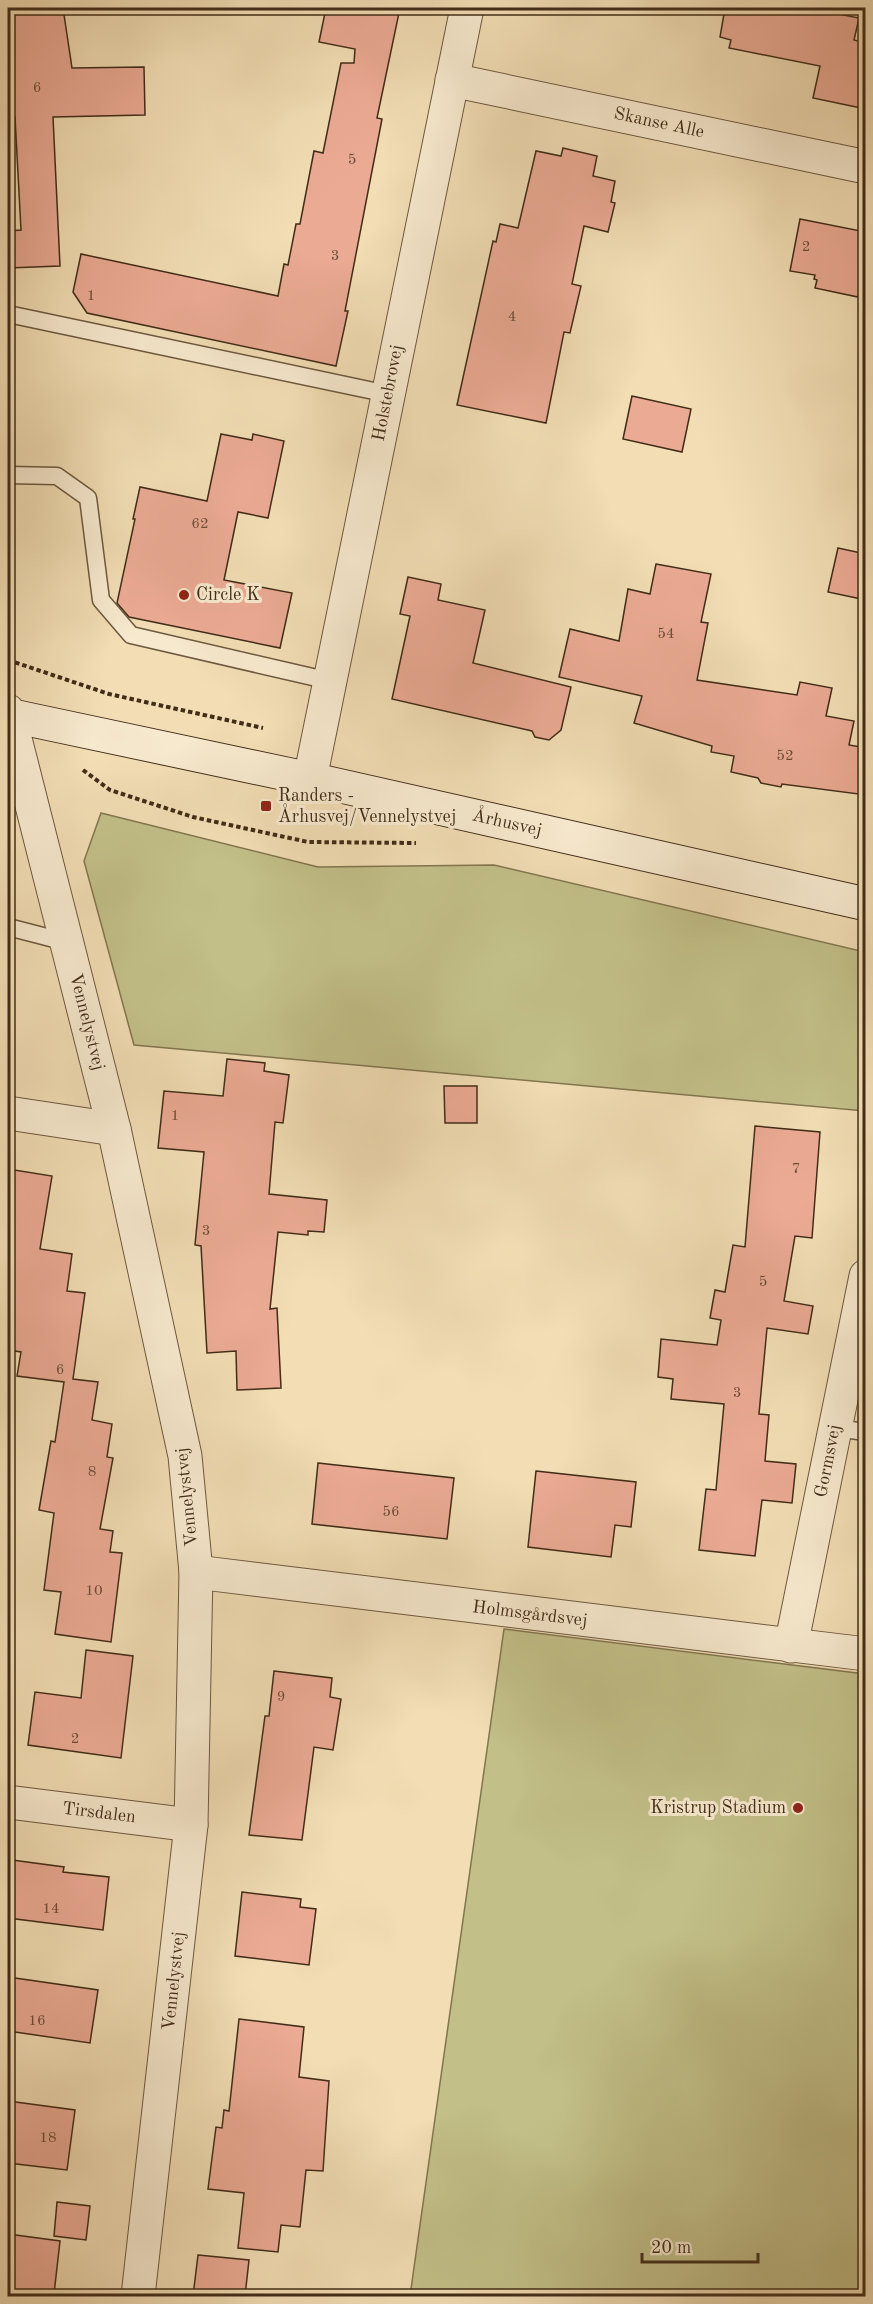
<svg xmlns="http://www.w3.org/2000/svg" width="873" height="2304" viewBox="0 0 873 2304" font-family="'Old Standard TT',serif">
  <rect width="100%" height="100%" fill="#f2ddb4"/>
  <filter id="stains"><feTurbulence type="fractalNoise" baseFrequency=".00333" numOctaves="4"/><feColorMatrix values="0 0 0 0 .2 0 0 0 0 .09 0 0 0 0 .02 0 0 0 .5 -.17"/></filter>
  <radialGradient id="worn" r=".72"><stop offset=".6" stop-color="#630" stop-opacity="0"/><stop offset="1" stop-color="#630" stop-opacity=".3"/></radialGradient>
  <!-- green -->
  <g fill="#c2bf88" stroke="#827650" stroke-width="1.5">
    <path d="M 101,813 L 318,867 L 494,865 L 865,952 L 865,1111 L 134,1045 L 84,861 Z"/>
    <path d="M 504,1629 L 865,1674 L 865,2296 L 410,2296 Z"/>
  </g>
  <!-- building -->
  <g fill="#ebaa94" stroke="#412c18" stroke-width="1.5">
    <path d="M 10,8 L 63,8 L 72,68 L 144,67 L 145,115 L 53,117 L 60,266 L 8,268 L 8,231 L 21,230 L 15,117 L 9,117 L 8,69 L 13,69 Z"/>
    <path d="M 326,8 L 400,8 L 377,118 L 382,119 L 345,311 L 348,311 L 336,366 L 87,313 L 73,292 L 81,254 L 278,296 L 284,264 L 288,265 L 296,224 L 300,224 L 314,151 L 323,153 L 341,63 L 354,63 L 355,49 L 319,42 Z"/>
    <path d="M 725,8 L 808,8 L 859,18 L 854,40 L 866,43 L 866,109 L 813,98 L 820,66 L 729,48 L 731,40 L 720,37 Z"/>
    <path d="M 563,148 L 597,156 L 593,176 L 615,181 L 611,202 L 615,203 L 608,232 L 584,226 L 572,284 L 581,286 L 570,333 L 564,332 L 546,423 L 457,405 L 493,241 L 496,242 L 500,224 L 518,228 L 536,151 L 561,156 Z"/>
    <path d="M 800,219 L 866,232 L 866,264 L 858,297 L 815,288 L 817,280 L 814,279 L 815,275 L 790,271 Z"/>
    <path d="M 632,396 L 691,409 L 682,452 L 623,439 Z"/>
    <path d="M 221,434 L 252,440 L 253,434 L 284,441 L 268,518 L 238,512 L 224,580 L 292,593 L 280,648 L 129,617 L 117,603 L 135,519 L 133,519 L 140,487 L 207,501 Z"/>
    <path d="M 838,548 L 866,554 L 866,600 L 828,592 Z"/>
    <path d="M 656,564 L 711,574 L 701,622 L 708,623 L 697,680 L 797,695 L 800,682 L 832,688 L 826,716 L 854,721 L 849,745 L 866,748 L 866,795 L 782,784 L 781,787 L 761,783 L 758,778 L 731,772 L 734,756 L 711,752 L 712,746 L 634,723 L 642,696 L 559,677 L 570,629 L 619,641 L 628,589 L 650,594 Z"/>
    <path d="M 408,577 L 441,584 L 438,600 L 485,610 L 473,663 L 571,687 L 561,730 L 549,740 L 535,737 L 532,731 L 392,699 L 410,616 L 400,614 Z"/>
    <path d="M 227,1059 L 265,1063 L 264,1071 L 289,1075 L 283,1123 L 275,1122 L 269,1194 L 327,1200 L 324,1232 L 308,1231 L 308,1235 L 278,1232 L 270,1309 L 277,1308 L 281,1388 L 237,1390 L 236,1351 L 207,1353 L 201,1246 L 195,1245 L 204,1152 L 158,1148 L 164,1091 L 223,1096 Z"/>
    <path d="M 444,1086 L 477,1086 L 477,1123 L 445,1123 Z"/>
    <path d="M 755,1126 L 820,1132 L 812,1238 L 795,1236 L 784,1301 L 813,1306 L 808,1334 L 767,1328 L 759,1414 L 769,1415 L 765,1461 L 796,1464 L 792,1503 L 762,1500 L 755,1556 L 699,1550 L 706,1489 L 716,1490 L 724,1404 L 671,1399 L 673,1379 L 658,1377 L 661,1339 L 717,1345 L 721,1320 L 710,1318 L 715,1290 L 725,1292 L 733,1245 L 745,1247 Z"/>
    <path d="M 8,1169 L 52,1176 L 40,1249 L 72,1254 L 67,1291 L 85,1293 L 73,1379 L 98,1382 L 92,1420 L 112,1424 L 107,1457 L 113,1458 L 100,1529 L 113,1531 L 110,1552 L 122,1553 L 111,1642 L 55,1634 L 61,1592 L 44,1590 L 54,1513 L 39,1510 L 51,1441 L 55,1442 L 64,1382 L 17,1376 L 21,1352 L 8,1350 Z"/>
    <path d="M 318,1463 L 454,1478 L 447,1539 L 312,1524 Z"/>
    <path d="M 536,1471 L 636,1482 L 631,1527 L 615,1525 L 611,1557 L 528,1547 Z"/>
    <path d="M 86,1650 L 133,1656 L 121,1758 L 28,1745 L 35,1692 L 81,1698 Z"/>
    <path d="M 274,1671 L 332,1678 L 330,1697 L 341,1699 L 333,1750 L 314,1747 L 302,1840 L 249,1835 L 265,1716 L 269,1716 Z"/>
    <path d="M 12,1860 L 64,1867 L 63,1872 L 109,1877 L 103,1930 L 8,1918 L 8,1894 Z"/>
    <path d="M 242,1892 L 301,1899 L 300,1907 L 316,1909 L 309,1965 L 235,1956 Z"/>
    <path d="M 8,1977 L 98,1990 L 90,2043 L 8,2031 Z"/>
    <path d="M 239,2019 L 304,2027 L 299,2077 L 329,2081 L 323,2171 L 306,2170 L 300,2227 L 281,2225 L 278,2252 L 238,2248 L 244,2193 L 208,2189 L 216,2127 L 222,2128 L 224,2110 L 229,2111 Z"/>
    <path d="M 8,2101 L 75,2110 L 67,2170 L 8,2163 Z"/>
    <path d="M 57,2202 L 90,2206 L 86,2240 L 54,2236 Z"/>
    <path d="M 8,2234 L 60,2241 L 54,2294 L 8,2289 Z"/>
    <path d="M 198,2255 L 249,2260 L 245,2296 L 193,2296 Z"/>
  </g>
  <g fill="none" stroke-linecap="round" stroke-linejoin="round">
    <defs>
      <g id="service">
        <path d="M 8,314 L 388,394"/>
        <path d="M 8,475 L 57,476 L 88,498 L 101,600 L 131,635 L 330,681"/>
        <path d="M 8,927 L 66,942"/>
        <path d="M 835,1428 L 866,1432"/>
      </g>
      <g id="minor">
        <path d="M 452,80 L 866,167"/>
        <path d="M 8,711 L 114,1129 L 185,1456 L 196,1572 L 191,1825 L 138,2296"/>
        <path d="M 310,779 L 467,8"/>
        <path d="M 8,1113 L 114,1129"/>
        <path d="M 196,1572 L 866,1654"/>
        <path d="M 791,1646 L 866,1276"/>
        <path d="M 8,1802 L 191,1825"/>
      </g>
      <path id="secondary" d="M 8,715 L 310,779 L 866,904"/>
    </defs>
    <!-- service casing -->
    <use href="#service" stroke="#6d583f" stroke-width="19"/>
    <!-- minor casing -->
    <use href="#minor" stroke="#6d583f" stroke-width="35"/>
    <!-- secondary casing -->
    <use href="#secondary" stroke="#412c18" stroke-width="35"/>
    <!-- path -->
    <g stroke="#412c18" stroke-width="4" stroke-dasharray="4.5 3" stroke-linecap="butt">
      <path d="M 8,660 L 109,694 L 263,728"/>
      <path d="M 83,770 L 110,790 L 193,817 L 308,842 L 416,843"/>
    </g>
    <!-- service -->
    <use href="#service" stroke="#f7e9ce" stroke-width="16"/>
    <!-- minor -->
    <use href="#minor" stroke="#f7e9ce" stroke-width="33"/>
    <!-- secondary -->
    <use href="#secondary" stroke="#f7e9ce" stroke-width="33"/>
  </g>
  <!-- markers -->
  <g fill="#8f2418" stroke="#f7e9ce" stroke-width="2">
    <circle cx="184" cy="595" r="6"/>
    <rect x="260" y="800" width="12" height="12" rx="3"/>
    <circle cx="798" cy="1808" r="6"/>
  </g>
  <g text-anchor="middle" dominant-baseline="central" stroke-width="6" stroke-linejoin="round" paint-order="stroke">
    <!-- number labels -->
    <g font-size="15" fill="#6c4c37">
      <text x="37" y="88">6</text>
      <text x="352" y="160">5</text>
      <text x="806" y="247">2</text>
      <text x="335" y="256">3</text>
      <text x="91" y="296">1</text>
      <text x="512" y="317">4</text>
      <text x="200" y="524">62</text>
      <text x="666" y="634">54</text>
      <text x="785" y="756">52</text>
      <text x="175" y="1116">1</text>
      <text x="796" y="1169">7</text>
      <text x="206" y="1231">3</text>
      <text x="763" y="1282">5</text>
      <text x="60" y="1370">6</text>
      <text x="737" y="1393">3</text>
      <text x="92" y="1472">8</text>
      <text x="391" y="1512">56</text>
      <text x="94" y="1591">10</text>
      <text x="281" y="1697">9</text>
      <text x="75" y="1739">2</text>
      <text x="51" y="1909">14</text>
      <text x="37" y="2021">16</text>
      <text x="48" y="2138">18</text>
    </g>
    <!-- street labels -->
    <g font-size="18" fill="#412c18" stroke="#f7e9ce">
      <text transform="translate(659 123) rotate(12)">Skanse Alle</text>
      <text transform="translate(388 393) rotate(-79)">Holstebrovej</text>
      <text transform="translate(507 823) rotate(13)">Århusvej</text>
      <text transform="translate(87 1022) rotate(76)">Vennelystvej</text>
      <text transform="translate(828 1461) rotate(-79)">Gormsvej</text>
      <text transform="translate(187 1497) rotate(-96)">Vennelystvej</text>
      <text transform="translate(530 1614) rotate(7)">Holmsgårdsvej</text>
      <text transform="translate(99 1813) rotate(7)">Tirsdalen</text>
      <text transform="translate(174 1981) rotate(-84)">Vennelystvej</text>
    </g>
    <!-- poi labels -->
    <g font-size="18" fill="#412c18" stroke="#f7e9ce" text-anchor="start">
      <text x="196" y="595">Circle K</text>
      <text x="278" y="796">Randers -<tspan x="278" dy="21">Århusvej/Vennelystvej</tspan></text>
      <text x="786" y="1808" text-anchor="end">Kristrup Stadium</text>
    </g>
  </g>
  <!-- margin -->
  <rect width="873" height="2304" fill="none" stroke="#f2ddb4" stroke-width="30"/>
  <rect x="9" y="9" width="855" height="2286" fill="none" stroke="#412c18" stroke-width="3"/>
  <rect x="15" y="15" width="843" height="2274" fill="none" stroke="#412c18" stroke-width="1.5"/>
  <!-- scale -->
  <path d="M642 2253v9h116v-9" fill="none" stroke="#412c18" stroke-width="3"/>
  <text x="651" y="2253" font-size="18" fill="#412c18" stroke="#f7e9ce" stroke-width="4.5" paint-order="stroke">20 m</text>
  <rect width="100%" height="100%" filter="url(#stains)"/>
  <rect width="100%" height="100%" fill="url(#worn)"/>
</svg>
